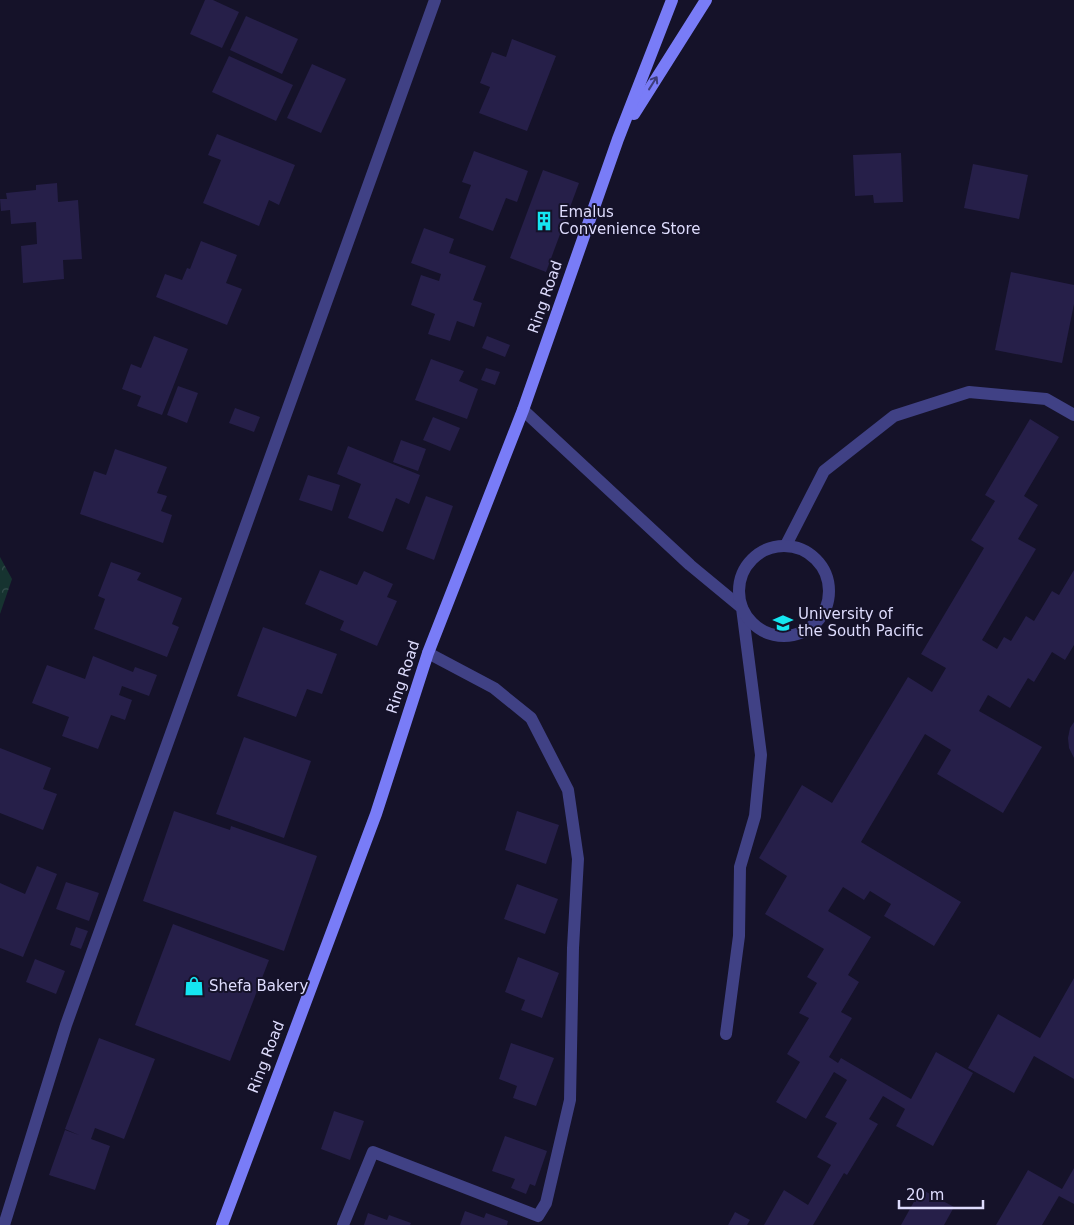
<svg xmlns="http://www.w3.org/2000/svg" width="1074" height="1225" viewBox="0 0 1074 1225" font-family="'DejaVu Sans',sans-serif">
  <defs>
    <pattern id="park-crowns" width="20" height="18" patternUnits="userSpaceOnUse" patternTransform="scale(1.25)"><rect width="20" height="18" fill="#163330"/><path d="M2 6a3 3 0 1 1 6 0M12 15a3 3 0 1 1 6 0" fill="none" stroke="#37504f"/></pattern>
  </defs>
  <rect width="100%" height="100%" fill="#151229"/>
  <!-- park -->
  <path fill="url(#park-crowns)" d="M 0,557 L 12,579 L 0,614 Z"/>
  <!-- building -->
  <g fill="#261f49">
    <path d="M 205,0 L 213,0 L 239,12 L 222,48 L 190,34 Z"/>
    <path d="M 246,16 L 298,39 L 282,74 L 230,50 Z"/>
    <path d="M 512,39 L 556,56 L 527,131 L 479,113 L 490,87 L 480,83 L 492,52 L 506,57 Z"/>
    <path d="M 229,56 L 293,85 L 276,121 L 212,92 Z"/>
    <path d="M 312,64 L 346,79 L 321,133 L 287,118 Z"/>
    <path d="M 217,134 L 295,165 L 279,205 L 269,200 L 259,226 L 203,203 L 221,160 L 208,155 Z"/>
    <path d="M 474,151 L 528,171 L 517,202 L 506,198 L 493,231 L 459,218 L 471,185 L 462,182 Z"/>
    <path d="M 901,153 L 903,202 L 874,203 L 873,195 L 855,196 L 853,155 Z"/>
    <path d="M 973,164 L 1028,175 L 1019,219 L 964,208 Z"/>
    <path d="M 543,170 L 579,183 L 546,272 L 510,258 Z"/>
    <path d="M 57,183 L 58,202 L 78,200 L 82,259 L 63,260 L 64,279 L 23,283 L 21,246 L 37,244 L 36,222 L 11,224 L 10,210 L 1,211 L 0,199 L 7,199 L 6,193 L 36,190 L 36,185 Z"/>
    <path d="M 424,228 L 454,239 L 449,253 L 486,266 L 473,300 L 482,303 L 474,327 L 457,321 L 450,341 L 428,334 L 435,314 L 411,305 L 421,275 L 439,281 L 441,274 L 411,263 Z"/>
    <path d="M 201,241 L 237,255 L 226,283 L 242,289 L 227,325 L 156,297 L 165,274 L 182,280 L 187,268 L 190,269 Z"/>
    <path d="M 1011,272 L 1074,285 L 1074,304 L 1062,363 L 995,350 Z"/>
    <path d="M 154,336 L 188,349 L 162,415 L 137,406 L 141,396 L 122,389 L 131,364 L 141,368 Z"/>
    <path d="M 487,336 L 510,345 L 505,357 L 482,348 Z"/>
    <path d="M 431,359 L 464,371 L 459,381 L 478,389 L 467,419 L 415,400 Z"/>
    <path d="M 486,368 L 500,372 L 495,385 L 481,380 Z"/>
    <path d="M 178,386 L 198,393 L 187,423 L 167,415 Z"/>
    <path d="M 235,408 L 260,417 L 254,432 L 229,423 Z"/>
    <path d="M 433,417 L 460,428 L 450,451 L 423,440 Z"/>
    <path d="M 1030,419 L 1059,437 L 1024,496 L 1038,505 L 1018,539 L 1036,549 L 982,640 L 997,649 L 1004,637 L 1011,641 L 1026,616 L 1034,621 L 1052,591 L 1059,595 L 1074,570 L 1074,645 L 1065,660 L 1052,652 L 1034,682 L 1028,678 L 1010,708 L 988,695 L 979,711 L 1042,747 L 1003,813 L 937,774 L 951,750 L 925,734 L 861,842 L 961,902 L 934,946 L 884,916 L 891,904 L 870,891 L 864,900 L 843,887 L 828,911 L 871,937 L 848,975 L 859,982 L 841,1012 L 852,1018 L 829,1057 L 838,1063 L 841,1058 L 911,1099 L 936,1052 L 973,1073 L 933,1146 L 896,1126 L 905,1109 L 883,1096 L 869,1119 L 878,1124 L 847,1175 L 844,1173 L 813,1225 L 764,1225 L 784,1190 L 808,1205 L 831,1165 L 817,1157 L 837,1123 L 825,1117 L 847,1080 L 834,1072 L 806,1119 L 776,1102 L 800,1062 L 787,1054 L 809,1018 L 799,1013 L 817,983 L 807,977 L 824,949 L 765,914 L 787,876 L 759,858 L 802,785 L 832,803 L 908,677 L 932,692 L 946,668 L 921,654 L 984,548 L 971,540 L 995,501 L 985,495 Z"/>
    <path d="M 401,440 L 426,449 L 418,471 L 393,462 Z"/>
    <path d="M 348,446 L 420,475 L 409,504 L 396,498 L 383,532 L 348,518 L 361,484 L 337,474 Z"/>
    <path d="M 115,449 L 167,467 L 157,493 L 167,496 L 161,511 L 172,515 L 163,543 L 80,514 L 94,471 L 106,475 Z"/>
    <path d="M 308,475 L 340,485 L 332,511 L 299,500 Z"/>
    <path d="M 426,496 L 453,506 L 434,560 L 406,549 Z"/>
    <path d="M 111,562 L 141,573 L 137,580 L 182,598 L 172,624 L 179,627 L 167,657 L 94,629 L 105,599 L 98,596 Z"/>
    <path d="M 320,570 L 357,585 L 364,571 L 393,584 L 387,597 L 397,601 L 377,646 L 340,630 L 344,621 L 305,604 Z"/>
    <path d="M 263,627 L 337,654 L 322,694 L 307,689 L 296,717 L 237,696 Z"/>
    <path d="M 93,656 L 133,672 L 135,667 L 157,675 L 149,696 L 122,686 L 119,695 L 132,700 L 125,720 L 111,715 L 98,749 L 62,736 L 69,717 L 32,703 L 47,665 L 85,679 Z"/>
    <path d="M 1074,722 L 1074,758 L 1069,748 L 1068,738 L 1070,728 Z"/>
    <path d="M 244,737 L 311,761 L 284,838 L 216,814 Z"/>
    <path d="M 0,748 L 51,768 L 43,789 L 57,794 L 43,830 L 0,813 Z"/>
    <path d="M 174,811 L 230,830 L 231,826 L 317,856 L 284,951 L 143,901 Z"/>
    <path d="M 517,811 L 559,825 L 546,864 L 505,850 Z"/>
    <path d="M 37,866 L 57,874 L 23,957 L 0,948 L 0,883 L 25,894 Z"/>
    <path d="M 66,882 L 99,893 L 89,921 L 56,909 Z"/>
    <path d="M 517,884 L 558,899 L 545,934 L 504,919 Z"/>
    <path d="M 173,924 L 269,960 L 230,1061 L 135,1025 Z"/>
    <path d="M 76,927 L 88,931 L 81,949 L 70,945 Z"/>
    <path d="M 518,957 L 559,973 L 542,1018 L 521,1010 L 525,1000 L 505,992 Z"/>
    <path d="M 35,959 L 65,971 L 56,994 L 26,982 Z"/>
    <path d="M 1074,978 L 1074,1079 L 1034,1056 L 1014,1093 L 968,1068 L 998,1014 L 1040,1038 Z"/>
    <path d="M 99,1038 L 155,1059 L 124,1139 L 95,1128 L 91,1139 L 110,1146 L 95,1190 L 49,1175 L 65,1130 L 79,1135 L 65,1129 Z"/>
    <path d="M 511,1043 L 554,1058 L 536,1106 L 513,1098 L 517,1086 L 499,1079 Z"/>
    <path d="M 334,1111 L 364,1121 L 350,1160 L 321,1149 Z"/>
    <path d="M 505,1136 L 547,1151 L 535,1186 L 530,1184 L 526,1194 L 511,1188 L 515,1179 L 492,1171 Z"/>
    <path d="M 1074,1168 L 1074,1204 L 1059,1196 L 1042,1225 L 996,1225 L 1028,1170 L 1062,1189 Z"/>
    <path d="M 921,1189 L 954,1207 L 944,1225 L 901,1225 Z"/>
    <path d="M 465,1211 L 484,1218 L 486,1213 L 508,1221 L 507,1225 L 460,1225 Z"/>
    <path d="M 735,1212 L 750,1220 L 747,1225 L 728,1225 Z"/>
    <path d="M 368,1213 L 387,1220 L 389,1215 L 411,1223 L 410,1225 L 364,1225 Z"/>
  </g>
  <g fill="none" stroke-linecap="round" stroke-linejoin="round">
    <!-- service -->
    <g stroke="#404185" stroke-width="12">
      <path d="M 523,410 L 690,565 L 742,608 L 761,755 L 755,816 L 740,867 L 739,936 L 726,1034"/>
      <path d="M 786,545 L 824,471 L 894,416 L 969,392 L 1046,399 L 1074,415"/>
      <circle cx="784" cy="591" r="45"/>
    </g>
    <!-- minor -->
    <g stroke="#404185" stroke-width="12">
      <path d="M 4,1225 L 66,1025 L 435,0"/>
      <path d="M 343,1225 L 373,1152 L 538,1216 L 546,1203 L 570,1100 L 573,948 L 578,859 L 568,790 L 531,718 L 494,688 L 428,653"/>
    </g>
    <!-- secondary -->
    <g stroke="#797cf7" stroke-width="12">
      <path d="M 634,114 L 706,0"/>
      <path d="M 222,1225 L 376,814 L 428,653 L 523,410 L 618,139 L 672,0"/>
    </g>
  </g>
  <!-- one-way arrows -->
  <defs><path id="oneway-shaft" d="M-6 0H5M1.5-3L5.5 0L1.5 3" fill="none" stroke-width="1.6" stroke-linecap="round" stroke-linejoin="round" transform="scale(1.25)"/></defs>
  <use stroke="#3d3c7b" href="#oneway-shaft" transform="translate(653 83) rotate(-58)"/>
  <!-- icons -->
  <defs>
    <symbol id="building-bare" viewBox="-9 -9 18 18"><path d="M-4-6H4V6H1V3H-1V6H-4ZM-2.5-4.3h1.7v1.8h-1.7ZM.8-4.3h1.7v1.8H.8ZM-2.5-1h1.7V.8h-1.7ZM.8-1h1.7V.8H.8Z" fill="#15e5f1" stroke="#151229" stroke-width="2.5" paint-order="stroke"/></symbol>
    <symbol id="university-bare" viewBox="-9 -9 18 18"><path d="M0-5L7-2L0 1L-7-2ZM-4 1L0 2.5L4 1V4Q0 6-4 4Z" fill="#15e5f1" stroke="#151229" stroke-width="2.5" paint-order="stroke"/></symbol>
    <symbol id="shop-bare" viewBox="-9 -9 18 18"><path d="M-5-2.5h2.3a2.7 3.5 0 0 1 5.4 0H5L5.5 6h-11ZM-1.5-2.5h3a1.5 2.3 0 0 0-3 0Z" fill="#15e5f1" stroke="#151229" stroke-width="2.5" paint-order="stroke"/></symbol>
  </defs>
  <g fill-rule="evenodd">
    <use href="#building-bare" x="530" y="207" width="28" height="28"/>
    <use href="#university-bare" x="769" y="609" width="28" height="28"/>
    <use href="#shop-bare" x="180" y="972" width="28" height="28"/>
  </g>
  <g text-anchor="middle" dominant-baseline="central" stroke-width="4" stroke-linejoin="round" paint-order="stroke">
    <!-- poi labels -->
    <g font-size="15" fill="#dedcfd" stroke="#151229" text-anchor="start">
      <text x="559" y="212">Emalus<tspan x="559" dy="17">Convenience Store</tspan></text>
      <text x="798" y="614">University of<tspan x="798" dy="17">the South Pacific</tspan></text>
      <text x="209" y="986">Shefa Bakery</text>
    </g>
    <!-- street labels -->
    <g font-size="15" fill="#dedcfd" stroke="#151229">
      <text transform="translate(545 297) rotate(-71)">Ring Road</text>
      <text transform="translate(403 677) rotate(-72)">Ring Road</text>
      <text transform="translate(266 1057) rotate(-69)">Ring Road</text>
    </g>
  </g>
  <!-- scale -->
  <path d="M899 1200v8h84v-8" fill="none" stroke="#dedcfd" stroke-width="2.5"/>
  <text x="906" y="1200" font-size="15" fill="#dedcfd" stroke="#151229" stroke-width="4" paint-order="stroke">20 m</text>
</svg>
